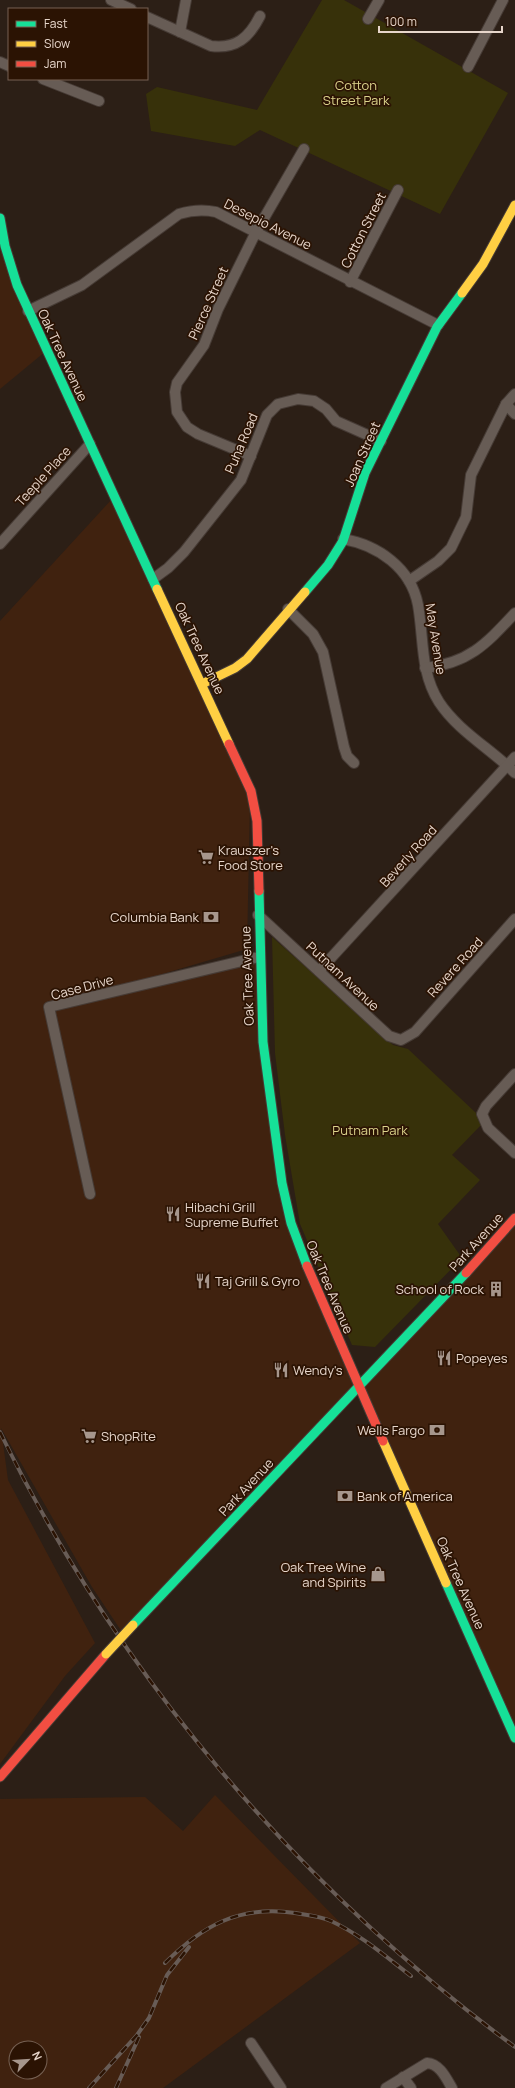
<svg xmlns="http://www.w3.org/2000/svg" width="515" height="2088" viewBox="0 0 515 2088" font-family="Manrope,sans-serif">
  <rect width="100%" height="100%" fill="#2c1f16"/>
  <!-- built -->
  <g fill="#40220f" fill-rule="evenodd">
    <path d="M 0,237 L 46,351 L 0,389 Z"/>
    <path d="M 112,499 L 250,800 L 247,949 L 74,1000 L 259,957 L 282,1183 L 358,1386 L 515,1224 L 515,1738 L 358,1387 L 124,1635 L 92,1587 L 1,1428 L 8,1480 L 95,1643 L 65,1676 L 0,1764 L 0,621 Z"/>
    <path d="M 215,1795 L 360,1943 L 163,2088 L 0,2088 L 0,1799 L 145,1797 L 183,1831 ZM 16,2048 L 40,2048 L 40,2072 L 16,2072 Z"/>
  </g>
  <!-- green -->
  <g fill="#37310a">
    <path d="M 322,0 L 344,0 L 508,93 L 440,214 L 260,130 L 235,146 L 151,131 L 146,94 L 157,87 L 257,110 Z"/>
    <path d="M 272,937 L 393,1045 L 408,1049 L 476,1113 L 481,1125 L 452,1155 L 480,1180 L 438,1224 L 462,1258 L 375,1347 L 352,1345 L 300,1224 L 285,1135 L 275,1053 Z"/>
  </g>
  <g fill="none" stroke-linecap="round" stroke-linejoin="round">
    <defs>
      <g id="street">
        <path d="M 111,0 L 131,9"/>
        <path d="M 147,17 L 211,46 C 236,49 249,38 260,16"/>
        <path d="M 368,19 L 379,0"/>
        <path d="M 180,32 L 186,0"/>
        <path d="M 0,62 L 9,66"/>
        <path d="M 468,67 L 503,0"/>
        <path d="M 43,79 L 99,101"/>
        <path d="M 350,282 L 398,190"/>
        <path d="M 28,311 L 82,285 L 179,214 C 192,210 202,209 216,212 L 438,325"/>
        <path d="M 506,404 L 515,414"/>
        <path d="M 251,456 L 198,434 L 187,427 L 177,412 L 175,392 L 177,383 L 204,345 L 218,309 L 256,232 L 304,149"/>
        <path d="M 343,539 C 378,545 411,568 418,605 C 424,639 420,672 439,702 C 458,731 491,749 515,773"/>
        <path d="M 0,544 L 90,444"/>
        <path d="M 153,579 L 168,568 L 184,552 L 241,480 L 267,415 L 278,404 L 298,399 L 314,401 L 326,409 L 336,421 L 381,441"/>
        <path d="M 409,581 L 438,561 L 451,548 L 466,517 L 471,475 L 506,404 L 515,394"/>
        <path d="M 288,609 L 313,634 L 323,652 L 344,747 L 347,756 L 354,763"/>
        <path d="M 425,668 C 469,663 486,644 515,613"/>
        <path d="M 258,915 L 389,1036 L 401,1040 L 415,1032 L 515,919"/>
        <path d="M 319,971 L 515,757"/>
        <path d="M 515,1074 L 486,1106 L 482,1114 L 488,1128 L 515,1153"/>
        <path d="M 90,1194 L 49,1007 L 259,957"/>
        <path d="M 251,2043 L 281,2088"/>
        <path d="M 403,2077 L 411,2088"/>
        <path d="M 386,2088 L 427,2063 C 440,2064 446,2078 452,2088"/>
      </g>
      <g id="fast">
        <path d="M 0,218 L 5,246 L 17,285 L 157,589"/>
        <path d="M 305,592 L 328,565 L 343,541 L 365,473 L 437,327 L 462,293"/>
        <path d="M 259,891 L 263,1042 L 282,1183 L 291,1223 L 307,1266"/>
        <path d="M 446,1583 L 515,1738"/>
        <path d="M 133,1625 L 466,1273"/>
      </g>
      <g id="slow">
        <path d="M 462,293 L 483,264 L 515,205"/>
        <path d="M 157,589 L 229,744"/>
        <path d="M 202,684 L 235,668 L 247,659 L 305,592"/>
        <path d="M 383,1441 L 446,1583"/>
      </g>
      <g id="jam">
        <path d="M 229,744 L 251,791 L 257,821 L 259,891"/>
        <path d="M 307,1266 L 383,1441"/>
        <path d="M 466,1273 L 515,1218"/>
        <path d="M 0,1777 L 106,1654"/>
      </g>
    </defs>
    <!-- street casing -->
    <use href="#street" stroke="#463b35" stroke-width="12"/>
    <!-- fast casing -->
    <use href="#fast" stroke="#463b35" stroke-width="11"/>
    <!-- slow casing -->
    <use href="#slow" stroke="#463b35" stroke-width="11"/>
    <!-- jam casing -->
    <use href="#jam" stroke="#463b35" stroke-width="11"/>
    <!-- street -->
    <use href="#street" stroke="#675c55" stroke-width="10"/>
    <!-- fast -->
    <use href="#fast" stroke="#16e098" stroke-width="9"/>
    <!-- slow -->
    <use href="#slow" stroke="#ffcf43" stroke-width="9"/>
    <!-- jam -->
    <use href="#jam" stroke="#f24e42" stroke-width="9"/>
    <defs>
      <g id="rail">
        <path d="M 0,1432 C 117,1673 299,1888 515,2047"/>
        <path d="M 165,1963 C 203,1925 240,1905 295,1913 C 307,1915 320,1916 331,1921 C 361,1935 385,1956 411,1976"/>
        <path d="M 89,2088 L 137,2035 L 149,2018 L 167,1975 L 189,1947"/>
        <path d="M 116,2088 L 139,2037"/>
      </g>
    </defs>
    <!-- rail casing -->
    <use href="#rail" stroke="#685c56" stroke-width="4"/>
    <!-- rail -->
    <use href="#rail" stroke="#2b1303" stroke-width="2.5" stroke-dasharray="8" stroke-linecap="butt"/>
    <defs>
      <path id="slow-bridge" d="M 106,1654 L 133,1625"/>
    </defs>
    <!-- slow-bridge casing -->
    <use href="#slow-bridge" stroke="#463b35" stroke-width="11" stroke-linecap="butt"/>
    <!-- slow-bridge -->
    <use href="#slow-bridge" stroke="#ffcf43" stroke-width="9"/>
  </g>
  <!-- icons -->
  <defs>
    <symbol id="supermarket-bare" viewBox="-9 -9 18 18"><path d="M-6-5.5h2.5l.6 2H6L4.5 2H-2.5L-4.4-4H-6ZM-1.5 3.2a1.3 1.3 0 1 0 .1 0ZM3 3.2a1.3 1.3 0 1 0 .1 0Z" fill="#a6968c" stroke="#2b1303" stroke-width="2.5" paint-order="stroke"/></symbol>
    <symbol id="bank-bare" viewBox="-9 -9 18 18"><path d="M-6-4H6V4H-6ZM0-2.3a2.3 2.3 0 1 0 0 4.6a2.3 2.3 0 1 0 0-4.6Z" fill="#a6968c" stroke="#2b1303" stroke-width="2.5" paint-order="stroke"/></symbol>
    <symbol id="restaurant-bare" viewBox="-9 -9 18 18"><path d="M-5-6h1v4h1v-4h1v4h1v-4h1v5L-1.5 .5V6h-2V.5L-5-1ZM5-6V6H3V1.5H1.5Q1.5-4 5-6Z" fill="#a6968c" stroke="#2b1303" stroke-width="2.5" paint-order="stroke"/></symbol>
    <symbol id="building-bare" viewBox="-9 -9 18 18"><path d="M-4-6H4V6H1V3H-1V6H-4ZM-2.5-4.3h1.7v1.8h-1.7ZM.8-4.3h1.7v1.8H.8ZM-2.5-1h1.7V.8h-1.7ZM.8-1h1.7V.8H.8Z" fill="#a6968c" stroke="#2b1303" stroke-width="2.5" paint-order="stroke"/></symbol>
    <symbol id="shop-bare" viewBox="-9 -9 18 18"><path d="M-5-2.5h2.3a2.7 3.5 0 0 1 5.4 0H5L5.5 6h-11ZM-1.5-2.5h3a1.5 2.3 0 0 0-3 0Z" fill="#a6968c" stroke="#2b1303" stroke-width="2.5" paint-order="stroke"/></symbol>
  </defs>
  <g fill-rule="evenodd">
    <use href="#supermarket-bare" x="195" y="846" width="22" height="22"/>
    <use href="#bank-bare" x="200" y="906" width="22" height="22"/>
    <use href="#restaurant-bare" x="162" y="1203" width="22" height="22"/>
    <use href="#restaurant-bare" x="192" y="1270" width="22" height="22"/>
    <use href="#building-bare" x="485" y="1278" width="22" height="22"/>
    <use href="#restaurant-bare" x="433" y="1347" width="22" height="22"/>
    <use href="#restaurant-bare" x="270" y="1359" width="22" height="22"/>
    <use href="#bank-bare" x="426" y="1419" width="22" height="22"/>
    <use href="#supermarket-bare" x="78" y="1425" width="22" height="22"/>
    <use href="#bank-bare" x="334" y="1485" width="22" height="22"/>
    <use href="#shop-bare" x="367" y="1563" width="22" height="22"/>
  </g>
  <g text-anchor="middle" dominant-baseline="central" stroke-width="3.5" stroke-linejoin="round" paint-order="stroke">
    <!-- park labels -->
    <g font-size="13" fill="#dcd48c" stroke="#2b1303">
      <text x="356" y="85">Cotton<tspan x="356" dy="15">Street Park</tspan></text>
      <text x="370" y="1130">Putnam Park</text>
    </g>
    <!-- street labels -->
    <g font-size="13" fill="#e7d6cb" stroke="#2b1303">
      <text transform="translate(268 224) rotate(27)">Desepio Avenue</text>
      <text transform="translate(363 230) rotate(-63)">Cotton Street</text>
      <text transform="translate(208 303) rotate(-66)">Pierce Street</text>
      <text transform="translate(63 355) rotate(65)">Oak Tree Avenue</text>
      <text transform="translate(241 443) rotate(-67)">Puha Road</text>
      <text transform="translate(362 454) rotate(-66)">Joan Street</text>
      <text transform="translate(43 476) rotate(-48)">Teeple Place</text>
      <text transform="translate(436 639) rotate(81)">May Avenue</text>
      <text transform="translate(200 648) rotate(65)">Oak Tree Avenue</text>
      <text transform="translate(408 856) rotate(-48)">Beverly Road</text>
      <text transform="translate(455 967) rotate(-48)">Revere Road</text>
      <text transform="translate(247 976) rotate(-92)">Oak Tree Avenue</text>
      <text transform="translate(343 976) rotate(43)">Putnam Avenue</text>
      <text transform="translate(82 987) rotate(-15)">Case Drive</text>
      <text transform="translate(476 1242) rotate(-48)">Park Avenue</text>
      <text transform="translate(330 1287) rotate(67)">Oak Tree Avenue</text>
      <text transform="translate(246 1487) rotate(-47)">Park Avenue</text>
      <text transform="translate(461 1583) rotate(66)">Oak Tree Avenue</text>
    </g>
    <!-- poi labels -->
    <g font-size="13" fill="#e7d6cb" stroke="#2b1303" text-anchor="start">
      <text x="218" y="850">Krauszer's<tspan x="218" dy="15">Food Store</tspan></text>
      <text x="199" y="917" text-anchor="end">Columbia Bank</text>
      <text x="185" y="1207">Hibachi Grill<tspan x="185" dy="15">Supreme Buffet</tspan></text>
      <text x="215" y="1281">Taj Grill &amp; Gyro</text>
      <text x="484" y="1289" text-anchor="end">School of Rock</text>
      <text x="456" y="1358">Popeyes</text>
      <text x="293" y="1370">Wendy's</text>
      <text x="425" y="1430" text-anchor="end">Wells Fargo</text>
      <text x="101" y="1436">ShopRite</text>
      <text x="357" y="1496">Bank of America</text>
      <text x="366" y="1567" text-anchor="end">Oak Tree Wine<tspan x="366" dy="15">and Spirits</tspan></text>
    </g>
  </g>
  <!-- legend -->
  <rect x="8" y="8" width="140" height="72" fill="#2b1303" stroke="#766153"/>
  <rect x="16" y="21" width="20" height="6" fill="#16e098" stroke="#766153"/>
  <text x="44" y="28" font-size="12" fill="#e7d6cb">Fast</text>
  <rect x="16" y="41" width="20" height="6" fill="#ffcf43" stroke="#766153"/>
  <text x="44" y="48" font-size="12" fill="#e7d6cb">Slow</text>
  <rect x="16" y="61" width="20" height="6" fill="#f24e42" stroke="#766153"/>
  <text x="44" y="68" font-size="12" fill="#e7d6cb">Jam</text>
  <!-- north arrow -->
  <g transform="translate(28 2060) rotate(65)"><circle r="19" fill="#2b1303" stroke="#766153"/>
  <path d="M0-3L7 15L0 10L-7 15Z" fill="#a6968c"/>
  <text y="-6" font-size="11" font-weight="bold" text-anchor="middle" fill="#e7d6cb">N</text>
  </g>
  <!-- scale -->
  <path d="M379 26v6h123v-6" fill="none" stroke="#e7d6cb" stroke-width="2"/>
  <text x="385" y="26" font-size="12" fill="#e7d6cb" stroke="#2b1303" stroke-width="3" paint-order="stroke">100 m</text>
</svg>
